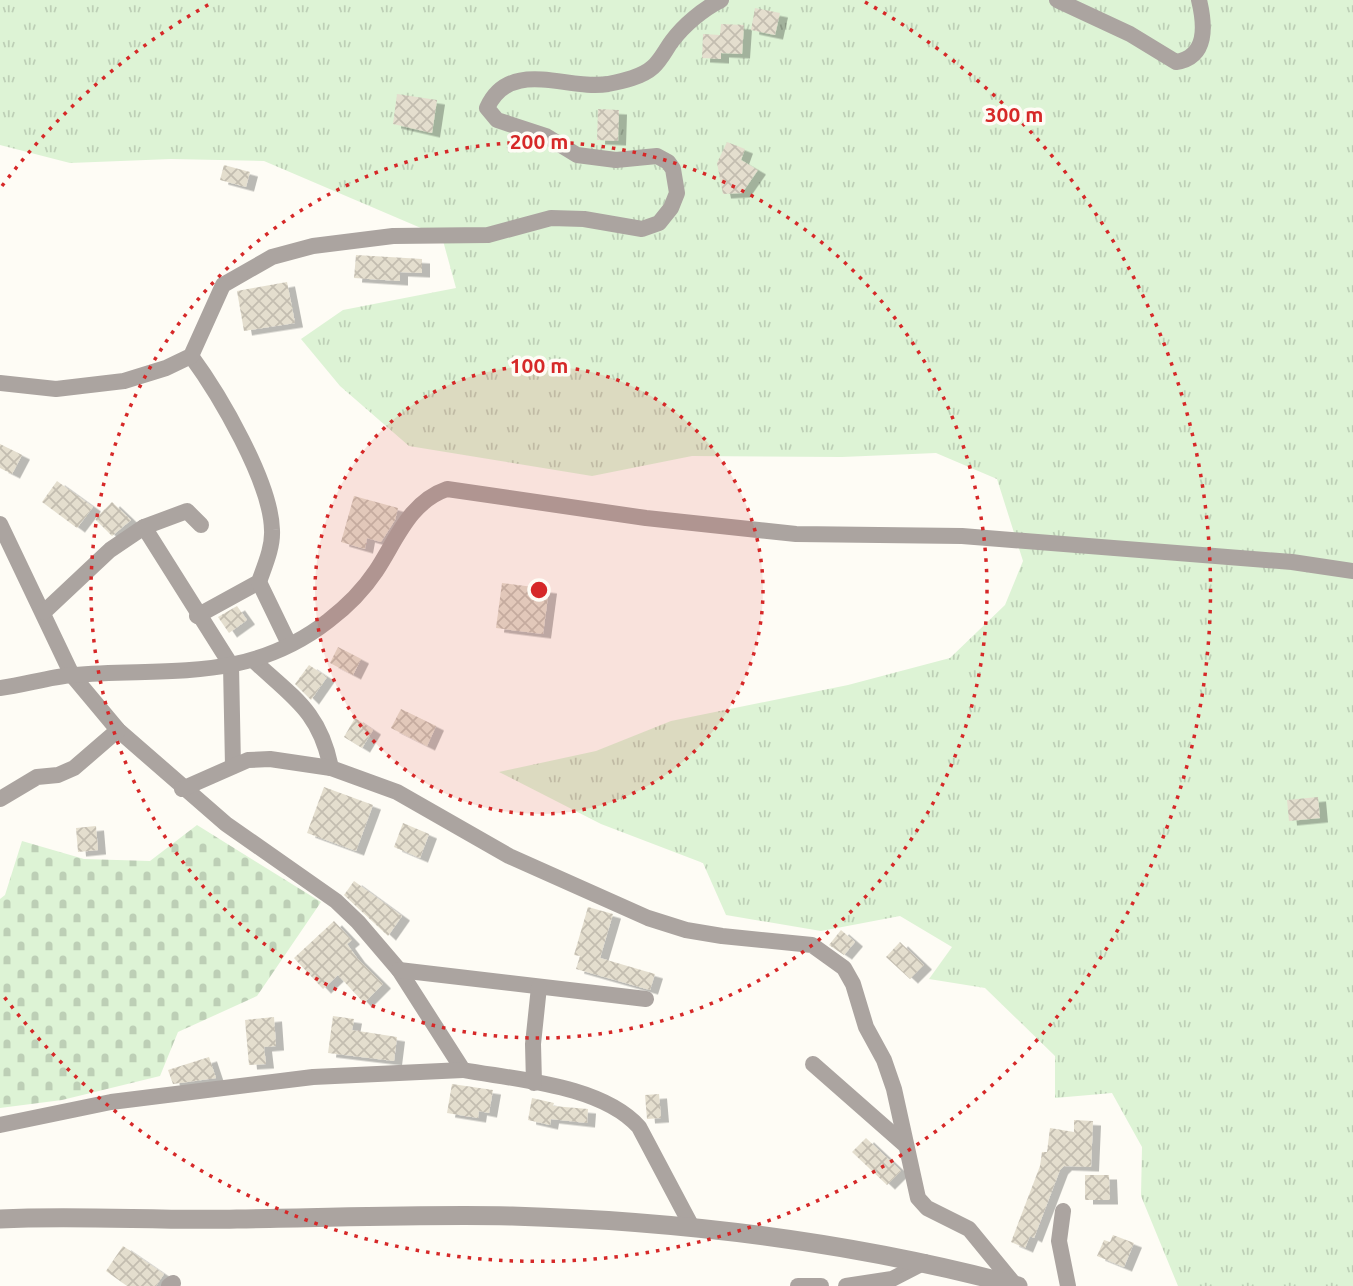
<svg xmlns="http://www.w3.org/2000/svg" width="1353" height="1286" viewBox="0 0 1353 1286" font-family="Ubuntu,sans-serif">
  <defs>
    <pattern id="grass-tufts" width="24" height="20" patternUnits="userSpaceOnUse" patternTransform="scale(1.75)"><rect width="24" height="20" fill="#ddf3d5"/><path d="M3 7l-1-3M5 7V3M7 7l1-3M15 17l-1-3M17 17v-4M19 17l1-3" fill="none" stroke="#bdcfb6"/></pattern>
    <pattern id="cemetery-stones" width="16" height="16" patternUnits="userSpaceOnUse" patternTransform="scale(1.75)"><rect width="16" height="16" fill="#ddf3d5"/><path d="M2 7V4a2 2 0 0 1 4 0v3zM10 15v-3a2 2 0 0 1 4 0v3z" fill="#bdcfb6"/></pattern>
    <pattern id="building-cross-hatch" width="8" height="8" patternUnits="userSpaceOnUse" patternTransform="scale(1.75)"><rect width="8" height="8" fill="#e4dece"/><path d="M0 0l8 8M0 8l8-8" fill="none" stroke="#c3bdb0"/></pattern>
    <filter id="shadow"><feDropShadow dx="8" dy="4.5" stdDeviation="0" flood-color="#0004"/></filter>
  </defs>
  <rect width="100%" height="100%" fill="#fefcf5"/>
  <!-- grass -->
  <path fill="url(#grass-tufts)" d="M 0,0 L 1353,0 L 1353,1286 L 1178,1286 L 1141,1196 L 1142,1147 L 1112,1093 L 1055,1098 L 1055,1056 L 985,988 L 929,979 L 952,947 L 900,916 L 821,931 L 726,915 L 703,863 L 601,824 L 499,772 L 596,751 L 671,721 L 848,685 L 950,658 L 1005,605 L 1023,561 L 997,479 L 936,453 L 842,457 L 692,456 L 592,476 L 409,446 L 340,386 L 301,339 L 343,310 L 456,288 L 442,237 L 264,161 L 171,159 L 70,163 L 0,145 Z"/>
  <!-- cemetery -->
  <path fill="url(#cemetery-stones)" d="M 197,825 L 321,902 L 257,996 L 178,1032 L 160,1076 L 62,1100 L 0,1108 L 0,899 L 5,895 L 22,841 L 84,859 L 150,861 Z"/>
  <!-- building -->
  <g fill="url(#building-cross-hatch)" filter="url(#shadow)">
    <path d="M 755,8 L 780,13 L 775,35 L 751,30 Z"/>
    <path d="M 721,24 L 744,25 L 742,54 L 721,53 L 721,59 L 702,58 L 703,34 L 720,35 Z"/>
    <path d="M 397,94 L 437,100 L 432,133 L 393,124 Z"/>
    <path d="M 598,109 L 619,110 L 618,141 L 597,140 Z"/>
    <path d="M 727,142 L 745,149 L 741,160 L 758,170 L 742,193 L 723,194 L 717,163 Z"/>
    <path d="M 224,165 L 250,172 L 246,187 L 220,180 Z"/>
    <path d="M 356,255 L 422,259 L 422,273 L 400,272 L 400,281 L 354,278 Z"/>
    <path d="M 287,282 L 295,323 L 244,331 L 237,291 Z"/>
    <path d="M 0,444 L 22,455 L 12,474 L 0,468 Z"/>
    <path d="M 57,481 L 93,507 L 77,528 L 42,502 Z"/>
    <path d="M 354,496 L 398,508 L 395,520 L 381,542 L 367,538 L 365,549 L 341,542 Z"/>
    <path d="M 112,502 L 131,520 L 112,536 L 95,519 Z"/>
    <path d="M 502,583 L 549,589 L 543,634 L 496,628 Z"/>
    <path d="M 237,606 L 247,620 L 229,633 L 218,617 Z"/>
    <path d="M 338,647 L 361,659 L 353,675 L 330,663 Z"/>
    <path d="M 309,665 L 327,677 L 311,700 L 295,684 Z"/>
    <path d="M 401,709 L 436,726 L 427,746 L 391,728 Z"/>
    <path d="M 355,718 L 373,730 L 362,748 L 344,737 Z"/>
    <path d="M 324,787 L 373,805 L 356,851 L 307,833 Z"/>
    <path d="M 1318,797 L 1320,818 L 1289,821 L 1287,800 Z"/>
    <path d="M 403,823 L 429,834 L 420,858 L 394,847 Z"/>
    <path d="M 96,826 L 98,850 L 78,852 L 76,828 Z"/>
    <path d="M 354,881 L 402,916 L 388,936 L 344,895 Z"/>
    <path d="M 588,907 L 613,914 L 600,958 L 655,974 L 650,990 L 576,969 L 580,956 L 574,955 Z"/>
    <path d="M 334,921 L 352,940 L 347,944 L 357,958 L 383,984 L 364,1003 L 338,975 L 323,989 L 294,958 Z"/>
    <path d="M 841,930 L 855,942 L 844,955 L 829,945 Z"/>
    <path d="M 900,942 L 924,965 L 910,979 L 886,957 Z"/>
    <path d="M 333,1016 L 354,1019 L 352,1030 L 397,1037 L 394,1061 L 328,1053 Z"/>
    <path d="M 274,1017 L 276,1046 L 264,1047 L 266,1064 L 249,1065 L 245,1020 Z"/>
    <path d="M 209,1057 L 216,1078 L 173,1084 L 168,1070 Z"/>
    <path d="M 452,1084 L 493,1090 L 489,1113 L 479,1111 L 478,1118 L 447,1113 Z"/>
    <path d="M 659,1094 L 661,1118 L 647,1119 L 645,1095 Z"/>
    <path d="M 532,1098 L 554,1103 L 553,1106 L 588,1109 L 587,1123 L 551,1119 L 550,1125 L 528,1120 Z"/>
    <path d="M 1074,1120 L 1093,1121 L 1091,1167 L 1064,1166 L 1060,1170 L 1034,1238 L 1030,1236 L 1025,1248 L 1011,1242 L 1040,1166 L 1042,1152 L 1047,1152 L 1050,1128 L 1074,1132 Z"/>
    <path d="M 866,1138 L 901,1171 L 887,1185 L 852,1152 Z"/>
    <path d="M 1085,1175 L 1109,1175 L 1110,1200 L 1085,1200 Z"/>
    <path d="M 1113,1235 L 1134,1243 L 1124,1267 L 1097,1256 L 1104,1240 L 1110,1242 Z"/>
    <path d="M 123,1246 L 164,1274 L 156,1286 L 127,1286 L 106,1271 Z"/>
  </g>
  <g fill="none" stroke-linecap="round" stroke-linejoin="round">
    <!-- minor -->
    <g stroke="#aba4a0" stroke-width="16">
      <path d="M 1057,0 L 1130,34 L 1176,62 C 1208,57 1205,25 1199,0"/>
      <path d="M 191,356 C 219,394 271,482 272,530 C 273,547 265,565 259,582 L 197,616"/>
      <path d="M 0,383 L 56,389 L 124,381 L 166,368 L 191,356 L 223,285 L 272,257 L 313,246 L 393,236 L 488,235 L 551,218 L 584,219 L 642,229 L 659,223 L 671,208 L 677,193 L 673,169 L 668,162 L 657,156 L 616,160 L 577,155 L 546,136 L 497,120 L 487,108 C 510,57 568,91 608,84 C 623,81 642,77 653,67 C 661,60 666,49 672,41 C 684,25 703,9 721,0"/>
      <path d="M 0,524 L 72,675 L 118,730 L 226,824 L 336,901 L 358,922 L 399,970 L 463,1070 C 518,1080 601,1085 639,1127 L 692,1227"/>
      <path d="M 144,527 L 231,665 L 233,766"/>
      <path d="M 259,582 L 289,644"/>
      <path d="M 44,612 L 110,550 L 144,527 L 187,511 L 201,525"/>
      <path d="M 254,661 C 294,698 320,712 331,768"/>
      <path d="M 0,688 C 24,685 49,677 73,675 C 166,667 247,684 328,621 C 345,608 364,589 376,571 C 396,541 409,502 447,489 L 646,518 L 796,534 L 962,536 L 1292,562 L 1353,571"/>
      <path d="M 182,789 L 248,760 L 270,759 L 331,768 L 397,792 L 509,856 L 648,918 L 686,930 L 722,936 L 812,945 L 844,968 L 853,984 L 866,1027 L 884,1060 L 894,1089 L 918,1198 L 927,1208 L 969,1229 L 1015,1285"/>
      <path d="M 0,799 L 37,777 L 58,775 L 74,768 L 118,730"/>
      <path d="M 399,970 L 646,999"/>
      <path d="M 813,1064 L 904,1144"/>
      <path d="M 534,1083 L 533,1044 L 539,987"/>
      <path d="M 0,1125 L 111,1102 L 313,1077 L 463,1070"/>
      <path d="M 1063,1211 L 1059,1241 L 1068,1286"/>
      <path d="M 169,1286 L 173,1283"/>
      <path d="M 798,1286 L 821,1286"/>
      <path d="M 846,1286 L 892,1279 L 925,1262"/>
    </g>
    <!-- tertiary -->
    <path stroke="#aba4a0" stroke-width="19" d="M 0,1219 C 79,1215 158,1221 237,1219 C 329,1218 420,1214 512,1216 C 682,1221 854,1242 1018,1286"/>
  </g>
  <!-- distance rings -->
  <circle cx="539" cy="590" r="224" fill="#d62828" fill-opacity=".12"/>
  <g fill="none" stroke="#d62828" stroke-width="3.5" stroke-dasharray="3.5 7">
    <circle cx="539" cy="590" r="224"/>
    <circle cx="539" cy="590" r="448"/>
    <path d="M2 186A672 672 0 0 1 213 2M865 2A672 672 0 1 1 2 994"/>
  </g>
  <circle cx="539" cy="590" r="10" fill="#d62828" stroke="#fefcf5" stroke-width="3.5"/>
  <g font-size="21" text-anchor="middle" font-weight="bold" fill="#d62828" stroke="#fefcf5" stroke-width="7" stroke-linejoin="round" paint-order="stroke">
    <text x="1014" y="122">300 m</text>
    <text x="539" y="149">200 m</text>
    <text x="539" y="373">100 m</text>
  </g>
</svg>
